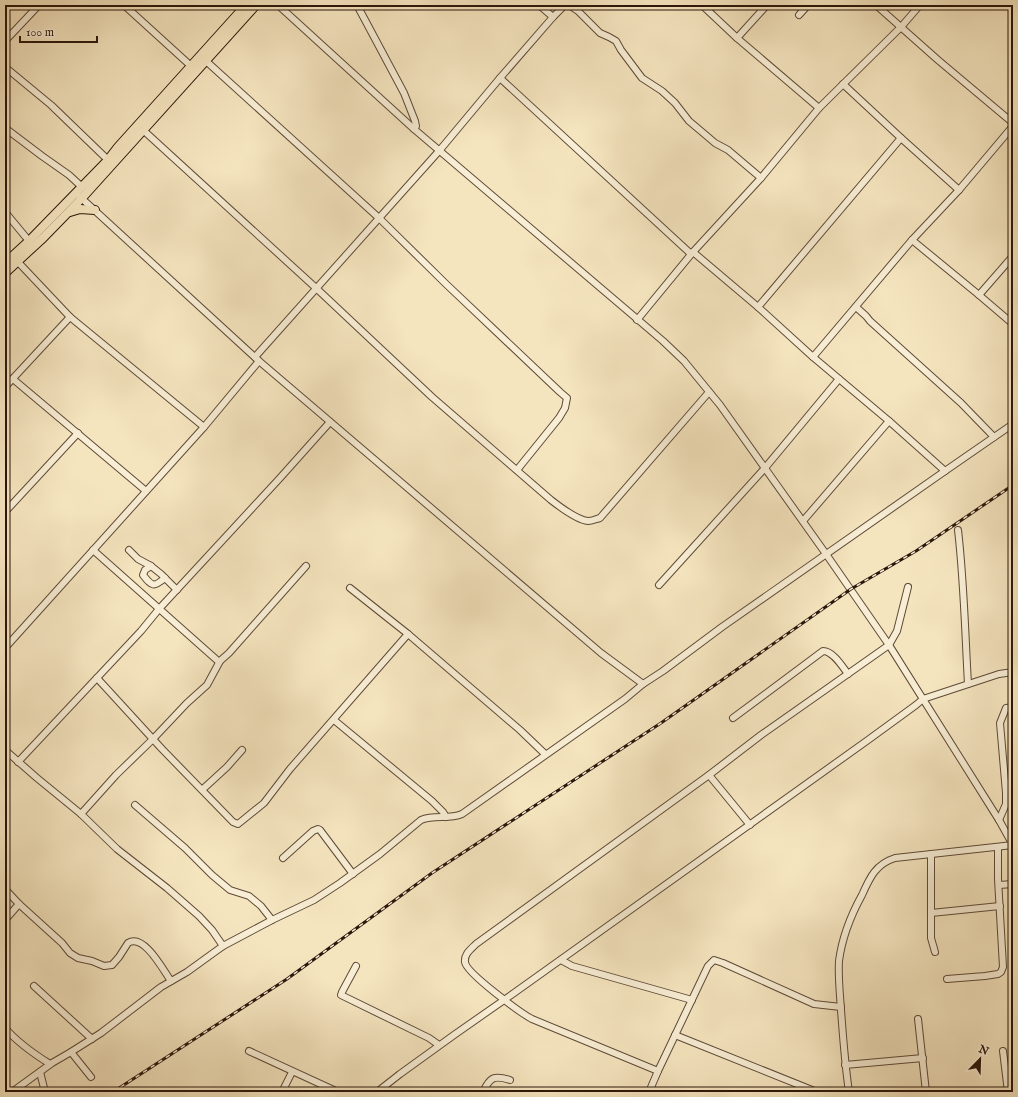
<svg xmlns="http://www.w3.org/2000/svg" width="1018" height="1097" viewBox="0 0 1018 1097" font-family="'IM FELL English',serif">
  <rect width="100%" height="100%" fill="#f5e5bf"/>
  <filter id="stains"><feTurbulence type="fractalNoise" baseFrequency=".005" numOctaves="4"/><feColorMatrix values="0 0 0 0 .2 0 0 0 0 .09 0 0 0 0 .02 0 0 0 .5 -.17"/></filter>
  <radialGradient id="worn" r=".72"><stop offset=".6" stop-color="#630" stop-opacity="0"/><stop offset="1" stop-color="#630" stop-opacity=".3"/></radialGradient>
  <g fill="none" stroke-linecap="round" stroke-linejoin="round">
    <defs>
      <g id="minor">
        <path d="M 124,5 L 191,66"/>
        <path d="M 278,5 L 414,129 L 663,341 L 684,361 L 720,405 L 826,554 L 889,645 L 999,820 L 1013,845"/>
        <path d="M 357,5 L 404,93 L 415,121 L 416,126 L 414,129"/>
        <path d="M 539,5 L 553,17"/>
        <path d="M 569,5 L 578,11 L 600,33 L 609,37 L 616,41 L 621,50 L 642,78 L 662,91 L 675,103 L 689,121 L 708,137 L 715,143 L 728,150 L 761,178"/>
        <path d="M 702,5 L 737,38 L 819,108"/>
        <path d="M 876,5 L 938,60 L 1013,123"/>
        <path d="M 1007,5 L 1013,9"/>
        <path d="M 799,15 L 808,5"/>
        <path d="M 737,38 L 767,5"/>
        <path d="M 5,41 L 39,5"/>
        <path d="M 206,61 L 379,218 L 446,284 L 560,392 L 567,398 L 565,408 L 559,418 L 517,470"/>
        <path d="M 5,67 L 51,105 L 108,160"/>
        <path d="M 500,78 L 691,254"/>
        <path d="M 843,84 L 901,138 L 959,190"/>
        <path d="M 5,128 L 42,156 L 69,175 L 82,187"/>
        <path d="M 143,130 L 316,288 L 432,397 L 551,500 C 560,507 577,520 588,521 C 592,521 596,519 600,518 L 709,392"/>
        <path d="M 79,196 L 259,361 L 601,653 L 643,684 L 663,671 L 722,627 L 945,471 L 1013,424"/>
        <path d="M 5,212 L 29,241"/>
        <path d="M 912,240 L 979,295 L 1013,324"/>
        <path d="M 693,252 L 758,307 L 813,357 L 889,421 L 945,471"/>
        <path d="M 18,262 L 70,317 L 204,427"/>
        <path d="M 979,295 L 1013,256"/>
        <path d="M 758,307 L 901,138"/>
        <path d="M 856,307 L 866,316 L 870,321 L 961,403 L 994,437"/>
        <path d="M 637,320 L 693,252 L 761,178 L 819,108 L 901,27 L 920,5"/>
        <path d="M 255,357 L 439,151 L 500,78 L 553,17 L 565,5"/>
        <path d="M 813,357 L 912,240 L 959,190 L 1013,126"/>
        <path d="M 13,379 L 146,491"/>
        <path d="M 5,387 L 70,317"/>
        <path d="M 5,512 L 78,433"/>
        <path d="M 803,521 L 889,421"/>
        <path d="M 958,530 C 964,581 965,632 968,684"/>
        <path d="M 93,550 L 218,661 L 220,661 L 229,653 L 306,566"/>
        <path d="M 129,550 L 138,559 L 151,566 L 161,574 L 177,590"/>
        <path d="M 151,566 L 145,570 L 143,575 C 152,586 153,588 165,578"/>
        <path d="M 659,585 L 765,468 L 839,379"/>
        <path d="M 350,588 L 408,634 L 520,730 L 545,754"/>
        <path d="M 5,648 L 204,427 L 259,361"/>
        <path d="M 97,678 L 162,749 L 233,822 L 238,824 L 264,803 L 290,769 L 408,634"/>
        <path d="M 733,718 L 823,651 C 833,651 842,666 848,674"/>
        <path d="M 334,720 L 432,801 L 443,812 L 446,817"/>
        <path d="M 5,750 L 37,778 L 81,814 L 117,849 L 167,888 L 199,916 L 212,930 L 223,946"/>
        <path d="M 18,762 L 141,631 L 159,609 L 280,478 L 330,422"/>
        <path d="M 709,775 L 750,825"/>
        <path d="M 203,789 L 227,767 L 242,750"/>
        <path d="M 135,805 L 185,848 L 212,875 L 230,890 L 249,896 L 261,906 L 272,920"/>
        <path d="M 81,814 L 116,775 L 153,739 L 187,703 L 207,685 L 220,661"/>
        <path d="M 999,820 L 1006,804 L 1006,793 L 1000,723 L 1006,708 L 1013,707"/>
        <path d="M 931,854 L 931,938 L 935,952"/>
        <path d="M 283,858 L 313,831 L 318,829 L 320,830 L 353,874"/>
        <path d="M 999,885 L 1013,884"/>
        <path d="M 5,889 L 19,904 L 62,943 L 70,953 L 78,958 L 92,961 L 104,966 L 112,965 L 119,957 L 128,943 C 144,933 163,970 171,981"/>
        <path d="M 931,913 L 1000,906"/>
        <path d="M 5,920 L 19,904"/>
        <path d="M 561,960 L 572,966 L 692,1000"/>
        <path d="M 356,966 L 342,992 L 341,995 L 343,996 L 429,1038 L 439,1045"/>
        <path d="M 947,979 L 985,976 L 998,974 L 1001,972 L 1003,967 L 998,879 L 998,847"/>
        <path d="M 34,986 L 92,1039"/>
        <path d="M 918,1019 L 926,1092"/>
        <path d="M 5,1028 C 18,1043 34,1054 50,1064"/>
        <path d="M 675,1035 L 817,1092"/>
        <path d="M 249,1051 L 338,1092"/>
        <path d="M 1003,1051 L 1008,1092"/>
        <path d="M 845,1065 L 923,1058"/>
        <path d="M 658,1071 L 532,1019 C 521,1013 466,973 465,962 C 464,954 471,949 476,944 L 709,775 L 761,735 L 889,645 L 897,631 L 908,587"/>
        <path d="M 40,1072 L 45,1092"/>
        <path d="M 91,1077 L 71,1052 L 101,1033 L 161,987 L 187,972 L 223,946 L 272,920 L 314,900 L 340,883 L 380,854 L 421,820 C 435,814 448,820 462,814 L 625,699 L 643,684"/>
        <path d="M 12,1092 L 52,1063 L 71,1052"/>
        <path d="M 282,1092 L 292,1072"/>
        <path d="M 377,1092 L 400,1074 L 454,1035 L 514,993 L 868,740 L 916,705 L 923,699 L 999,674 L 1013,672"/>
        <path d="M 483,1092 C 490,1077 494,1075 510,1080"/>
        <path d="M 649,1092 L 658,1071 L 708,966 L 714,960 L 723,963 L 814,1004 L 841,1007"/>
        <path d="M 849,1092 C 845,1065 843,1037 841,1010 C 840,994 838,977 839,961 C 842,938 851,915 862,895 C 870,877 876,864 895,858 L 1013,845"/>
      </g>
      <g id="major">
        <path d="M 70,212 L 80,209 L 95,210"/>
        <path d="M 5,263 L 29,241 L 108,160 L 118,147 L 246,5"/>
        <path d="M 5,273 L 43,238 L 82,198 L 256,5"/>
      </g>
    </defs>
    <!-- minor casing -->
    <use href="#minor" stroke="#5e4a37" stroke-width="8"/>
    <!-- major casing -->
    <use href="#major" stroke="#2b160a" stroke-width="10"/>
    <!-- minor -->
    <use href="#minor" stroke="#f8eed5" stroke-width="6"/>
    <!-- major -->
    <use href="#major" stroke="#f5e5bf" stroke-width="8"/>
    <defs>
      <path id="rail" d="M 113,1092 L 287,979 L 432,873 L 661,723 L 851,589 L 916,551 L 1013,485"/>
    </defs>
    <!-- rail casing -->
    <use href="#rail" stroke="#2b160a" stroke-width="3"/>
    <!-- rail -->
    <use href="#rail" stroke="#f8eed5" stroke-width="1.5" stroke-dasharray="4.5" stroke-linecap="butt"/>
  </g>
  <!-- margin -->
  <rect width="1018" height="1097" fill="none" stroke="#f5e5bf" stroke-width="20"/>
  <rect x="6" y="6" width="1006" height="1085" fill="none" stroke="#2b160a" stroke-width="2"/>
  <rect x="10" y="10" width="998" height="1077" fill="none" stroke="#2b160a"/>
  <!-- north arrow -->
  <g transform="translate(980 1059) rotate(23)" stroke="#f8eed5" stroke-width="3" paint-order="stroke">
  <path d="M0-3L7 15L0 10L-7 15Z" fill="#2b160a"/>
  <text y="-6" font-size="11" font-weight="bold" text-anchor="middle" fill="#2b160a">N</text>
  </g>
  <!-- scale -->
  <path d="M20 36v6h77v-6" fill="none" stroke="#2b160a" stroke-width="2"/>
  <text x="26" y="36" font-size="12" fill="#2b160a" stroke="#f8eed5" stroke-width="3" paint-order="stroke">100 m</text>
  <rect width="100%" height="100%" filter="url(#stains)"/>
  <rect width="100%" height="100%" fill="url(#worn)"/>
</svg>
